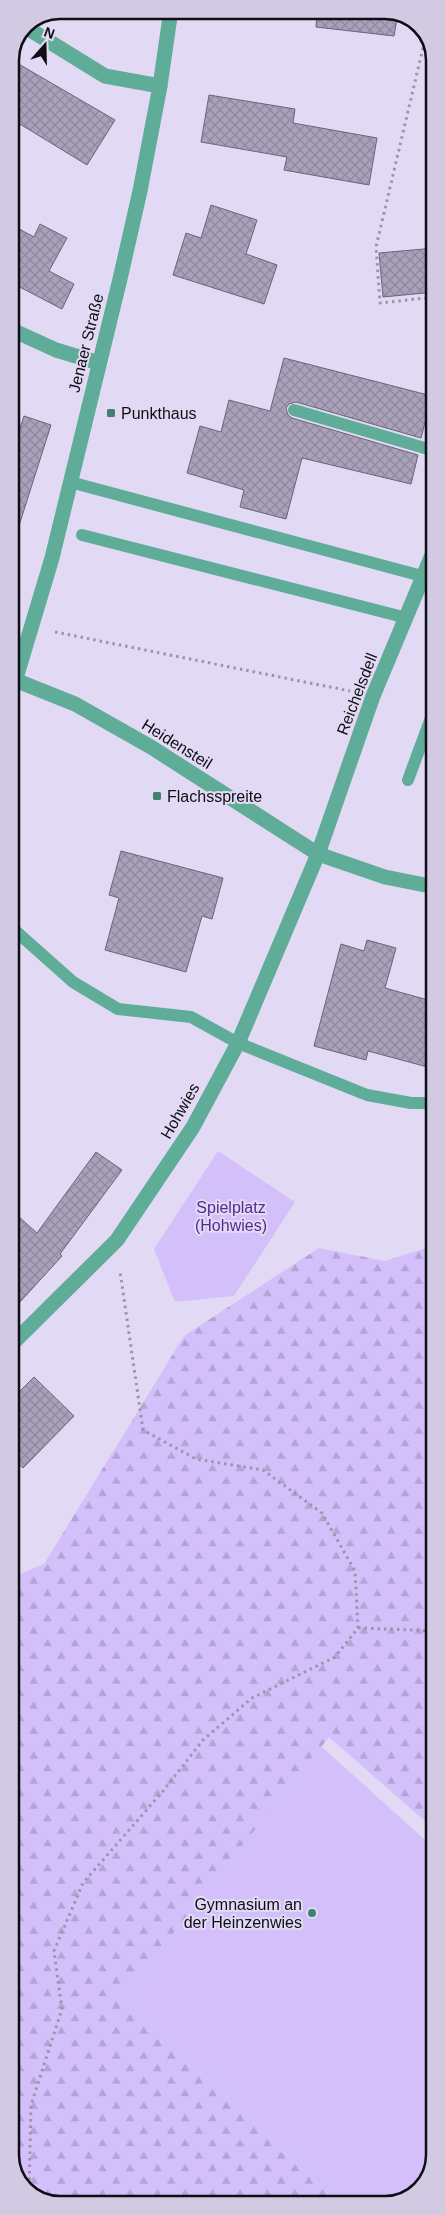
<svg xmlns="http://www.w3.org/2000/svg" width="445" height="2215" viewBox="0 0 445 2215" font-family="Helvetica,sans-serif">
  <defs>
    <pattern id="forest-firs" width="22" height="20" patternUnits="userSpaceOnUse" patternTransform="scale(1.25)"><rect width="22" height="20" fill="#d3c0fb"/><path d="M5 1l3.5 6h-7zM16 11l3.5 6h-7z" fill="#b4a4d6"/></pattern>
    <pattern id="building-cross-hatch" width="8" height="8" patternUnits="userSpaceOnUse" patternTransform="scale(1.25)"><rect width="8" height="8" fill="#a9a1b9"/><path d="M0 0l8 8M0 8l8-8" fill="none" stroke="#90899e"/></pattern>
  </defs>
  <rect width="100%" height="100%" fill="#e2daf4"/>
  <!-- forest -->
  <path fill="url(#forest-firs)" d="M 435,1245 L 435,1830 L 329,1737 L 123,1997 L 339,2205 L 53,2205 L 25,2191 L 10,2162 L 10,1578 L 44,1564 L 184,1336 L 319,1248 L 385,1261 Z"/>
  <!-- green -->
  <g fill="#d3c0fb">
    <path d="M 218,1151 L 295,1202 L 234,1296 L 175,1302 L 154,1249 Z"/>
    <path d="M 321,1746 L 435,1849 L 435,2156 L 423,2188 L 392,2205 L 339,2205 L 123,1997 Z"/>
  </g>
  <!-- building -->
  <g fill="url(#building-cross-hatch)" stroke="#6a6379">
    <path d="M 317,10 L 392,10 L 398,13 L 394,36 L 316,27 Z"/>
    <path d="M 10,59 L 115,120 L 87,165 L 10,118 Z"/>
    <path d="M 209,95 L 295,109 L 293,123 L 377,138 L 369,185 L 284,170 L 287,157 L 201,142 Z"/>
    <path d="M 211,205 L 257,220 L 246,254 L 277,265 L 264,304 L 173,275 L 186,233 L 201,238 Z"/>
    <path d="M 10,224 L 34,237 L 40,224 L 67,238 L 49,271 L 74,284 L 62,309 L 10,282 Z"/>
    <path d="M 435,248 L 435,292 L 383,297 L 379,253 Z"/>
    <path d="M 284,358 L 432,396 L 421,438 L 296,402 L 289,404 L 286,408 L 288,415 L 292,418 L 418,455 L 411,484 L 302,458 L 286,519 L 240,507 L 244,490 L 187,473 L 200,426 L 221,432 L 229,400 L 270,411 Z"/>
    <path d="M 24,416 L 51,425 L 16,535 L 10,534 L 10,460 Z"/>
    <path d="M 121,851 L 223,878 L 212,919 L 202,916 L 186,972 L 105,950 L 119,898 L 109,895 Z"/>
    <path d="M 367,940 L 396,948 L 385,988 L 435,1002 L 435,1069 L 368,1051 L 366,1060 L 314,1046 L 341,944 L 364,951 Z"/>
    <path d="M 96,1152 L 122,1170 L 60,1254 L 62,1256 L 10,1313 L 10,1209 L 37,1233 Z"/>
    <path d="M 34,1377 L 74,1416 L 23,1468 L 10,1456 L 10,1401 Z"/>
  </g>
  <g fill="none" stroke-linecap="round" stroke-linejoin="round">
    <!-- path -->
    <g stroke="#9b95a9" stroke-width="3" stroke-dasharray="2.5 4" stroke-linecap="butt">
      <path d="M 426,35 L 376,247 L 380,303 L 435,297"/>
      <path d="M 55,632 L 350,691"/>
      <path d="M 358,1628 L 435,1631"/>
      <path d="M 29,2193 L 31,2105 L 62,2009 L 54,1951 L 83,1883 L 163,1791 L 203,1740 L 252,1698 L 335,1657 L 358,1628 L 355,1571 L 322,1513 L 263,1470 L 196,1459 L 143,1430 L 120,1271"/>
    </g>
    <!-- lane -->
    <g stroke="#5fad98" stroke-width="12">
      <path d="M 294,410 L 435,451"/>
      <path d="M 70,482 L 422,576"/>
      <path d="M 82,535 L 407,618"/>
      <path d="M 408,780 L 435,707"/>
      <path d="M 10,926 L 73,982 L 118,1009 L 191,1017 L 238,1043 L 367,1095 L 411,1103 L 435,1103"/>
    </g>
    <!-- street -->
    <g stroke="#5fad98" stroke-width="15">
      <path d="M 24,26 L 105,76 L 160,86"/>
      <path d="M 10,329 L 56,350 L 99,363"/>
      <path d="M 10,678 L 75,704 L 151,747 L 318,854 L 385,877 L 435,887"/>
      <path d="M 10,698 L 52,558 L 120,279 L 140,191 L 160,86 L 171,10"/>
      <path d="M 10,1346 L 117,1240 L 193,1127 L 238,1043 L 318,854 L 373,696 L 435,548"/>
    </g>
  </g>
  <!-- markers -->
  <g fill="#3f806e" stroke="#e2daf4" stroke-width="2">
    <rect x="106" y="408" width="10" height="10" rx="2.5"/>
    <rect x="152" y="791" width="10" height="10" rx="2.5"/>
    <circle cx="312" cy="1913" r="5"/>
  </g>
  <g text-anchor="middle" dominant-baseline="central" stroke-width="4" stroke-linejoin="round" paint-order="stroke">
    <!-- street labels -->
    <g font-size="16" fill="#0f0d15" stroke="#e2daf4">
      <text transform="translate(86 343) rotate(-76)">Jenaer Straße</text>
      <text transform="translate(357 694) rotate(-69)">Reichelsdell</text>
      <text transform="translate(177 744) rotate(32)">Heidensteil</text>
      <text transform="translate(180 1111) rotate(-60)">Hohwies</text>
    </g>
    <!-- poi labels -->
    <g font-size="16" fill="#0f0d15" stroke="#e2daf4" text-anchor="start">
      <text x="121" y="413">Punkthaus</text>
      <text x="167" y="796">Flachsspreite</text>
      <text x="302" y="1904" text-anchor="end">Gymnasium an<tspan x="302" dy="18">der Heinzenwies</tspan></text>
    </g>
    <!-- park labels -->
    <g font-size="16" fill="#572a8e" stroke="#e2daf4">
      <text x="231" y="1207">Spielplatz<tspan x="231" dy="18">(Hohwies)</tspan></text>
    </g>
  </g>
  <!-- crop -->
  <path d="M0 0H445V2215H0ZM60 19H385A41 41 0 0 1 426 60V2155A41 41 0 0 1 385 2196H60A41 41 0 0 1 19 2155V60A41 41 0 0 1 60 19Z" fill="#d1cae2" fill-rule="evenodd"/>
  <path fill="none" stroke="#0f0d15" stroke-width="2.5" d="M60 19H385A41 41 0 0 1 426 60V2155A41 41 0 0 1 385 2196H60A41 41 0 0 1 19 2155V60A41 41 0 0 1 60 19Z"/>
  <!-- north arrow -->
  <g transform="translate(45 45) rotate(20)" stroke="#e2daf4" stroke-width="4" paint-order="stroke">
  <path d="M0-4L9 19L0 12L-9 19Z" fill="#0f0d15"/>
  <text y="-8" font-size="14" font-weight="bold" text-anchor="middle" fill="#0f0d15">N</text>
  </g>
</svg>
